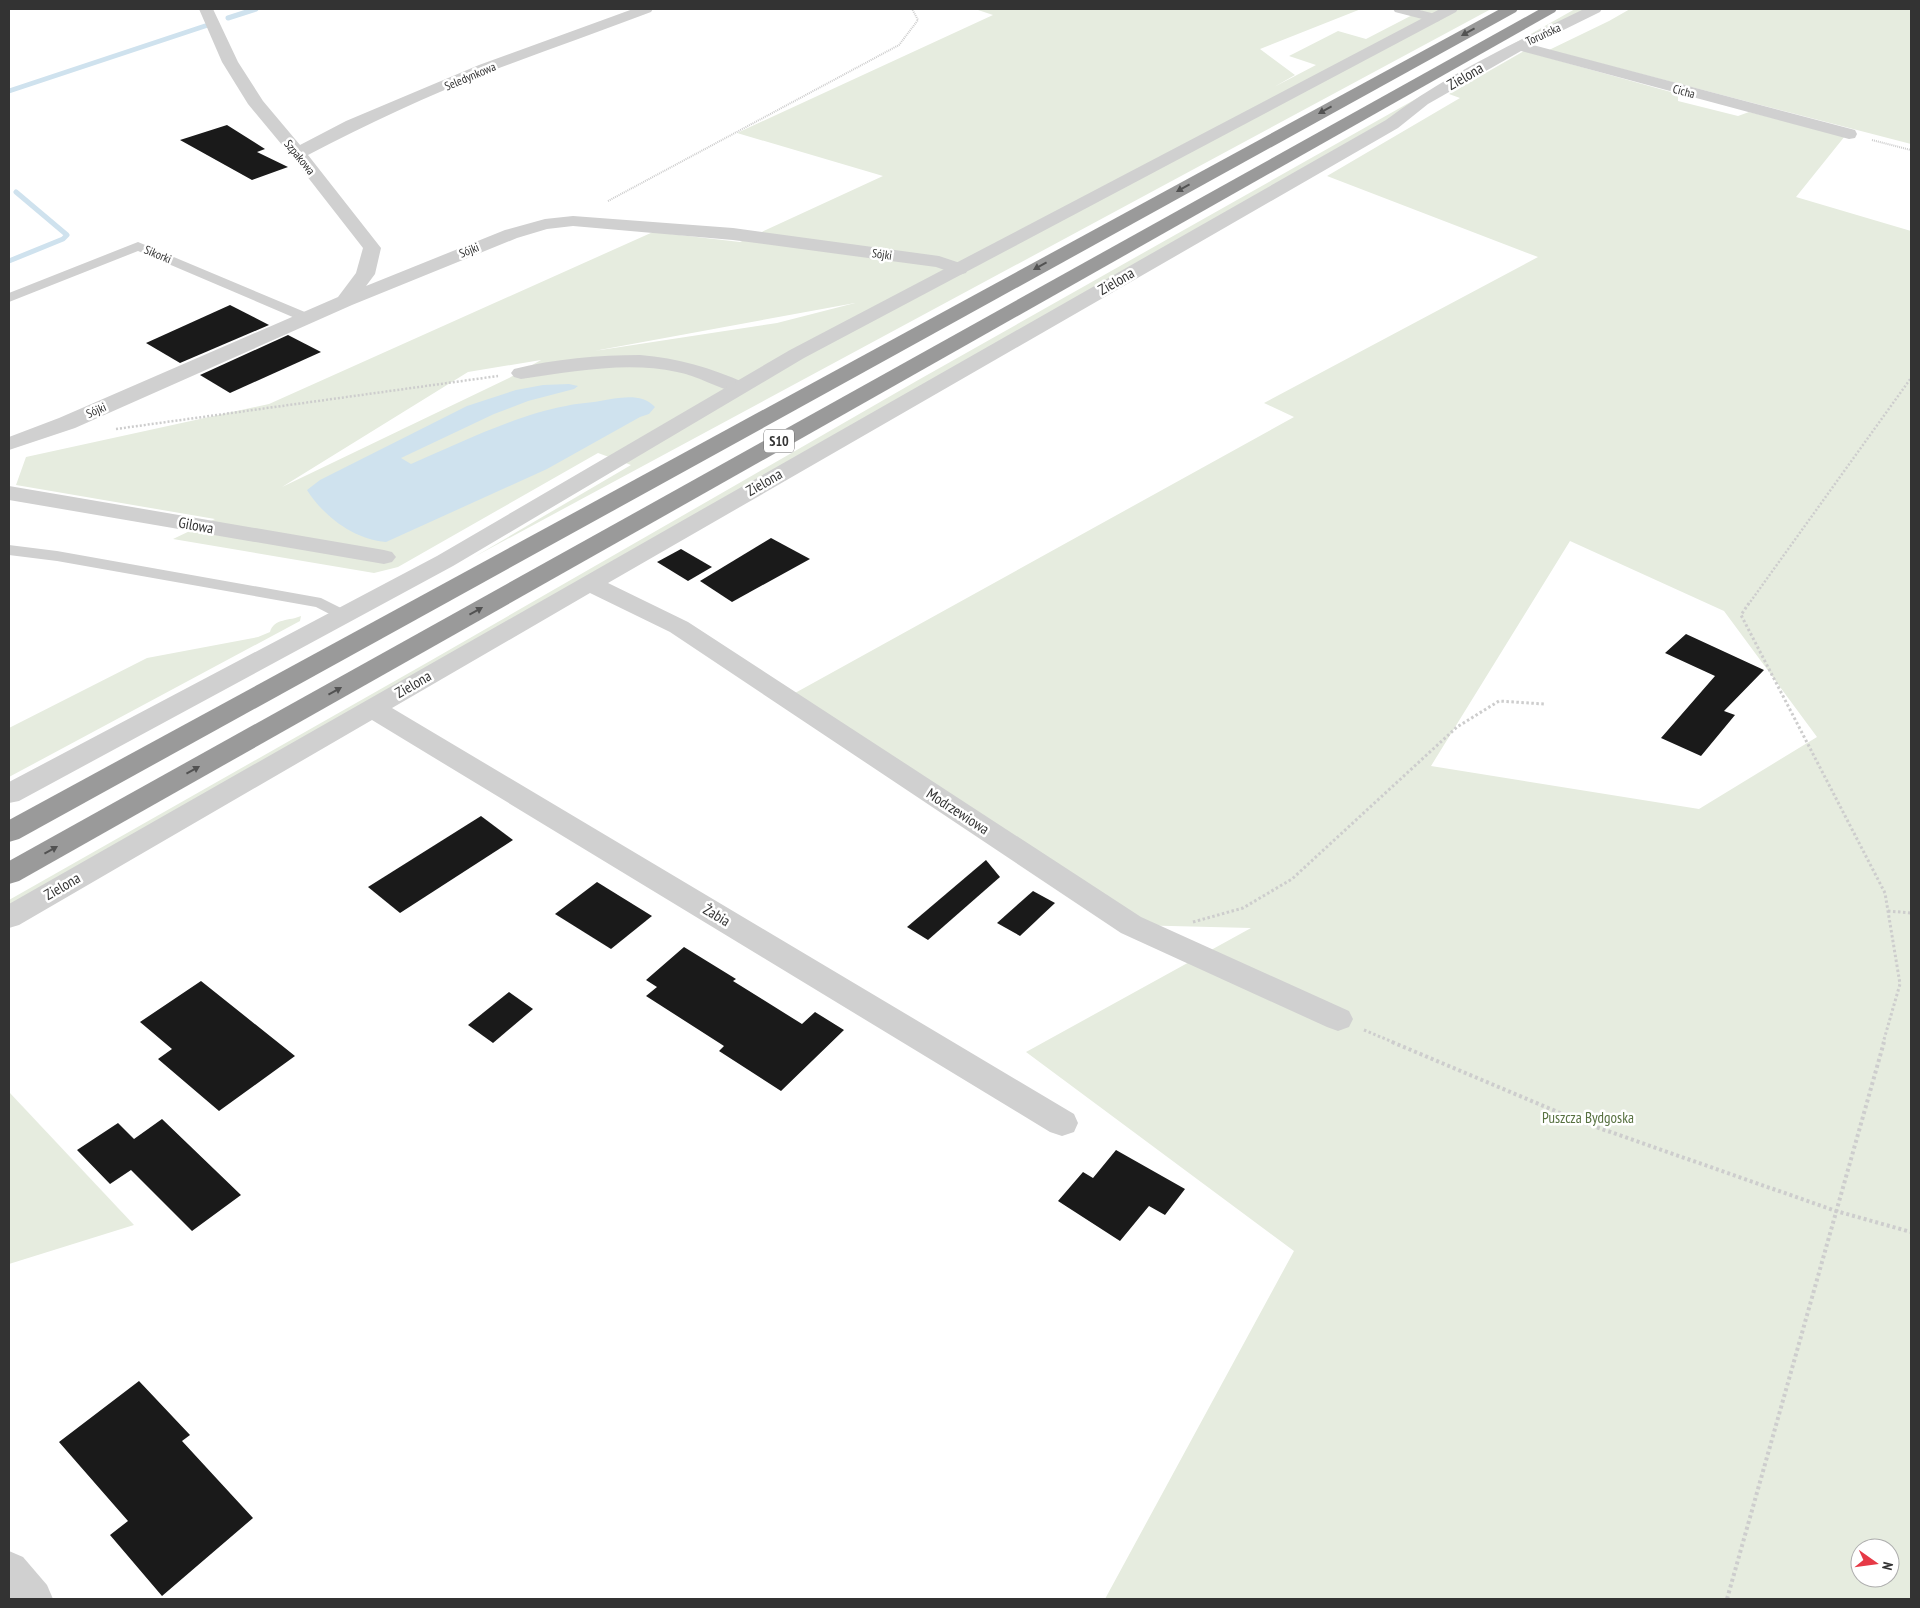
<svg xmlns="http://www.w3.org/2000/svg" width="1920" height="1608" viewBox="0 0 1920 1608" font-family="'PT Sans Narrow',sans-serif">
  <rect width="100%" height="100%" fill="#fff"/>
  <!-- green -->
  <g fill="#e6ecdf" fill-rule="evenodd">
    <path d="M 975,9 L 1361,9 L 1260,49 L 1295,75 L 1274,87 L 1316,65 L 1289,56 L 1338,31 L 1366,39 L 1424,9 L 1491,9 L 474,557 L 631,465 L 598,453 L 398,567 L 374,573 L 173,539 L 215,519 L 16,485 L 26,457 L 269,404 L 653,232 L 740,242 L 883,176 L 737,133 L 993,15 ZM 855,303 L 777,323 L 594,351 ZM 541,360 L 509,378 L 282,487 L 468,372 Z"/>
    <path d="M 1575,9 L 1588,9 L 1566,19 L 9,909 L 9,900 L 430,661 L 920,379 Z"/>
    <path d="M 1630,9 L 1911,9 L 1911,144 L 1549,50 L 1609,21 Z"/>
    <path d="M 1524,51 L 1678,94 L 1678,101 L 1738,116 L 1749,112 L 1845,136 L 1796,197 L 1911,231 L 1911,1599 L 1105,1599 L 1294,1251 L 1026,1052 L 1251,928 L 1131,925 L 786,698 L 1294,417 L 1264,403 L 1538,257 L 1327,176 L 1460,98 L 1449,94 ZM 1570,541 L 1724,611 L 1817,737 L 1699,809 L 1431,766 ZM 1860,1548 L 1890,1548 L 1890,1578 L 1860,1578 Z"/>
    <path d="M 301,616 L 300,621 L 9,777 L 9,728 L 147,658 L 258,637 L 270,632 C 274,618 290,621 301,616 Z"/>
    <path d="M 9,1092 L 134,1225 L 9,1264 Z"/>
  </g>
  <!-- water -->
  <path fill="#cfe2ee" d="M 569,384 L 578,386 L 574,389 L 528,401 L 494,414 L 401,458 L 411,464 C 457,444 516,415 566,406 C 577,403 589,403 600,401 C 618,398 641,392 655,407 L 649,414 L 640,417 L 547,469 L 386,542 C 355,540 323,516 307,490 L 320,480 L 467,406 L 516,390 L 543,385 Z"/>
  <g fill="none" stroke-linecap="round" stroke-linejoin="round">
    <!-- stream -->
    <g stroke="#cfe2ee" stroke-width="5">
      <path d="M 228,18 L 256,9"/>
      <path d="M 9,91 L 205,26"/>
      <path d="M 9,261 L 63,239 L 67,235 L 16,192"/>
    </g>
  </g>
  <!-- building -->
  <g fill="#1a1a1a">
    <path d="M 227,125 L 265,149 L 257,152 L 288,167 L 252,180 L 180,140 Z"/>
    <path d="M 230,305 L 269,325 L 180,363 L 146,343 Z"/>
    <path d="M 288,335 L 321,352 L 230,393 L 200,375 Z"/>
    <path d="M 771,538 L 810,559 L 732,602 L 700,581 Z"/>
    <path d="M 681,549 L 712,567 L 688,581 L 657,562 Z"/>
    <path d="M 1686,634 L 1764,670 L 1724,711 L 1735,715 L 1701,756 L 1661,738 L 1715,676 L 1665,653 Z"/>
    <path d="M 481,816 L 513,840 L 400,913 L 368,887 Z"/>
    <path d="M 986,860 L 1000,877 L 928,940 L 907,927 Z"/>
    <path d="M 597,882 L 652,916 L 611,949 L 555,914 Z"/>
    <path d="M 1033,891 L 1055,903 L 1020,936 L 997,923 Z"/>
    <path d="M 684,947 L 736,979 L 733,981 L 802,1024 L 815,1012 L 844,1030 L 781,1091 L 719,1051 L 724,1046 L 646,996 L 657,987 L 646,980 Z"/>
    <path d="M 201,981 L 295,1056 L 219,1111 L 158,1059 L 172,1049 L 140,1022 Z"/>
    <path d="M 509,992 L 533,1009 L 493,1043 L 468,1025 Z"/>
    <path d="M 162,1119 L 241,1195 L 192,1231 L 131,1170 L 110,1184 L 77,1150 L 118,1123 L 134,1139 Z"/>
    <path d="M 1116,1150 L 1185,1189 L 1165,1215 L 1149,1206 L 1120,1241 L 1058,1201 L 1083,1172 L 1093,1178 Z"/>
    <path d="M 139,1381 L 190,1435 L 182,1441 L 253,1518 L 162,1596 L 110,1535 L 128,1521 L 59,1442 Z"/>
  </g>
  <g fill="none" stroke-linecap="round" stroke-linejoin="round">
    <!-- path-far3 -->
    <g stroke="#cdcdcd" stroke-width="2" stroke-dasharray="1 1" stroke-linecap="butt">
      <path d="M 1872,140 L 1911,150"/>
      <path d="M 608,201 L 899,45 L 918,20 L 912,9"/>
    </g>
    <!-- path-far2 -->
    <g stroke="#cdcdcd" stroke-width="2.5" stroke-dasharray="2 2" stroke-linecap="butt">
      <path d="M 116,429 L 498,376"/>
      <path d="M 1748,605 L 1911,378"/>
    </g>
    <!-- path-far1 -->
    <g stroke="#cdcdcd" stroke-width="3" stroke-dasharray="2.5 2.5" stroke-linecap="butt">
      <path d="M 1749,603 L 1741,615 L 1885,893 L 1900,984 L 1883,1043"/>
      <path d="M 1888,911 L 1911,913"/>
      <path d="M 1193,922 L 1243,908 L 1292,879 L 1457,727 L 1499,701 L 1544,704"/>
      <path d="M 1364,1030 L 1395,1043"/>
    </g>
    <!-- path -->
    <g stroke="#cdcdcd" stroke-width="4" stroke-dasharray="3 3" stroke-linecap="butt">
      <path d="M 1392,1042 L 1579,1121 L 1836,1211 L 1911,1232"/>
      <path d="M 1727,1599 L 1884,1042"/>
    </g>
    <!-- service -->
    <g fill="#d0d0d0" fill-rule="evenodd">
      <path d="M 138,242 L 312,315 L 314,318 L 307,322 L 302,321 L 138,251 L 9,302 L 9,293 Z"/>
      <path d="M 9,545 L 57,551 L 321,598 L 349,612 L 351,616 L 349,620 L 343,621 L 316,607 L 57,561 L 9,555 Z"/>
    </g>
    <!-- minor -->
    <g fill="#d0d0d0" fill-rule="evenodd">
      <path d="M 199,9 L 213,9 L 238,62 L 263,101 L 300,145 L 346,121 L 479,65 L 633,9 L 653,9 L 651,12 C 598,32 544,51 491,71 C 429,95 367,124 308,155 L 381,248 L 375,274 L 366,286 L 505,230 L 545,219 L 573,216 L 733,228 L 939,256 L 966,265 L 968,269 L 966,273 L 959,275 L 936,267 L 733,240 L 573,226 L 547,229 L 517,238 L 352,305 L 75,428 L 9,450 L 9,437 L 59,418 L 338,297 L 356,273 L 363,248 L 292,157 L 248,104 L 222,62 Z"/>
      <path d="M 1393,9 L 1416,9 L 1439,15 L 1441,18 L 1439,21 L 1434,22 L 1395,12 Z"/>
      <path d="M 1584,9 L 1602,9 L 1600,12 L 1533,45 L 1855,130 L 1857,134 L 1855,138 L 1849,139 L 1521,51 L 1428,104 L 1398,128 L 608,583 L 688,622 L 1141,917 L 1349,1011 L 1353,1019 L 1349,1027 L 1338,1031 L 1327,1027 L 1121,933 L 670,632 L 590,593 L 392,708 L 1074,1114 L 1078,1123 L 1074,1132 L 1062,1136 L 1050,1132 L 372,720 L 19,925 L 9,928 L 9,904 L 1386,120 C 1447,74 1516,42 1584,9 Z"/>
      <path d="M 640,355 C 678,358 711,368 745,383 L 748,387 L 745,391 L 738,393 C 717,388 698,376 677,372 C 626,361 572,372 521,379 L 514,377 L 511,373 L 514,369 C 554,359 599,355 640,355 Z"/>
      <path d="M 9,486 L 384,550 L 392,552 L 396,557 L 392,562 L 384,564 L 9,500 Z"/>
      <path d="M 9,1551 L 23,1557 L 47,1585 L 53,1599 L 9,1599 Z"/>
    </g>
    <!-- tertiary -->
    <path fill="#d0d0d0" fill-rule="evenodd" d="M 1440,9 L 1458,9 L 1456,12 L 804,358 L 453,566 L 19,801 L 9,803 L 9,782 L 437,556 L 790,350 Z"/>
    <!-- motorway -->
    <g fill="#9a9a9a" fill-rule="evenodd">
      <path d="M 1500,9 L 1518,9 L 1516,12 L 19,839 L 9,842 L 9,820 Z"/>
      <path d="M 1540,9 L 1557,9 L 1555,12 L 19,881 L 9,884 L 9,861 Z"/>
    </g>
  </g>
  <!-- one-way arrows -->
  <defs><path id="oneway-solid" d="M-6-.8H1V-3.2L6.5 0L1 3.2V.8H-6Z" transform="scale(1.25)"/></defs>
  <g fill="#525252">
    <use href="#oneway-solid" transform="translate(1468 32) rotate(151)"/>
    <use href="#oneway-solid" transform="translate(1325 110) rotate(151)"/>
    <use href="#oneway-solid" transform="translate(1183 188) rotate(151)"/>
    <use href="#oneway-solid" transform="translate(1040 266) rotate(151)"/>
    <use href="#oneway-solid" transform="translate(476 611) rotate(-29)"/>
    <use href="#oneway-solid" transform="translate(335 691) rotate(-29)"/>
    <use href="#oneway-solid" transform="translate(193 770) rotate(-29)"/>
    <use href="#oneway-solid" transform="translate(51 850) rotate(-29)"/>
  </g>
  <g text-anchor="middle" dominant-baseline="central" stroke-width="5" stroke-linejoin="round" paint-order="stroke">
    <!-- far-street labels -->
    <g font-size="12" fill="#333" stroke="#fff">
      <text transform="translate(1543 34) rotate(-25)">Toruńska</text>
      <text transform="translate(470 76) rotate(-23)">Seledynkowa</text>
      <text transform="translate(1684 91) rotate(15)">Cicha</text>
      <text transform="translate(300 157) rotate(51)">Szpakowa</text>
      <text transform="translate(469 250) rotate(-22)">Sójki</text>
      <text transform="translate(158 254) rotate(23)">Sikorki</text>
      <text transform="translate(882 254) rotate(8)">Sójki</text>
      <text transform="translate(96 410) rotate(-24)">Sójki</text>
    </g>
    <!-- shield labels -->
    <rect fill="#fff" stroke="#707070" stroke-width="1" x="764" y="429.5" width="30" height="23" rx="4"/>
    <g font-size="14" font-weight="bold" fill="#333">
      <text x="779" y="441">S10</text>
    </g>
    <!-- street labels -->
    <g font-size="15" fill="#333" stroke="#fff">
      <text transform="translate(1465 76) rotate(-30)">Zielona</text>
      <text transform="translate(1116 281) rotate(-30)">Zielona</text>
      <text transform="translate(764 482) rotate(-30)">Zielona</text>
      <text transform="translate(196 525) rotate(10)">Gilowa</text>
      <text transform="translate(413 684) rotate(-30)">Zielona</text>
      <text transform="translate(958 811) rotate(33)">Modrzewiowa</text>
      <text transform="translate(62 886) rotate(-30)">Zielona</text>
      <text transform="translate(717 915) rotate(31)">Żabia</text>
    </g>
    <!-- park labels -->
    <g font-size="15" fill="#56703f" stroke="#fff">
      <text x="1588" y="1117">Puszcza Bydgoska</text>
    </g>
  </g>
  <!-- border -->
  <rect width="1920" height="1608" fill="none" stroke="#333333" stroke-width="20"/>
  <!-- north arrow -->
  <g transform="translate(1875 1563) rotate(104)"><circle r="24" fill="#ffffff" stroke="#adadad"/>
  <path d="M0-4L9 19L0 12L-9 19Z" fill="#e63946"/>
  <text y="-8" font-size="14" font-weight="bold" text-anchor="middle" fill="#333333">N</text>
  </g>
</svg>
